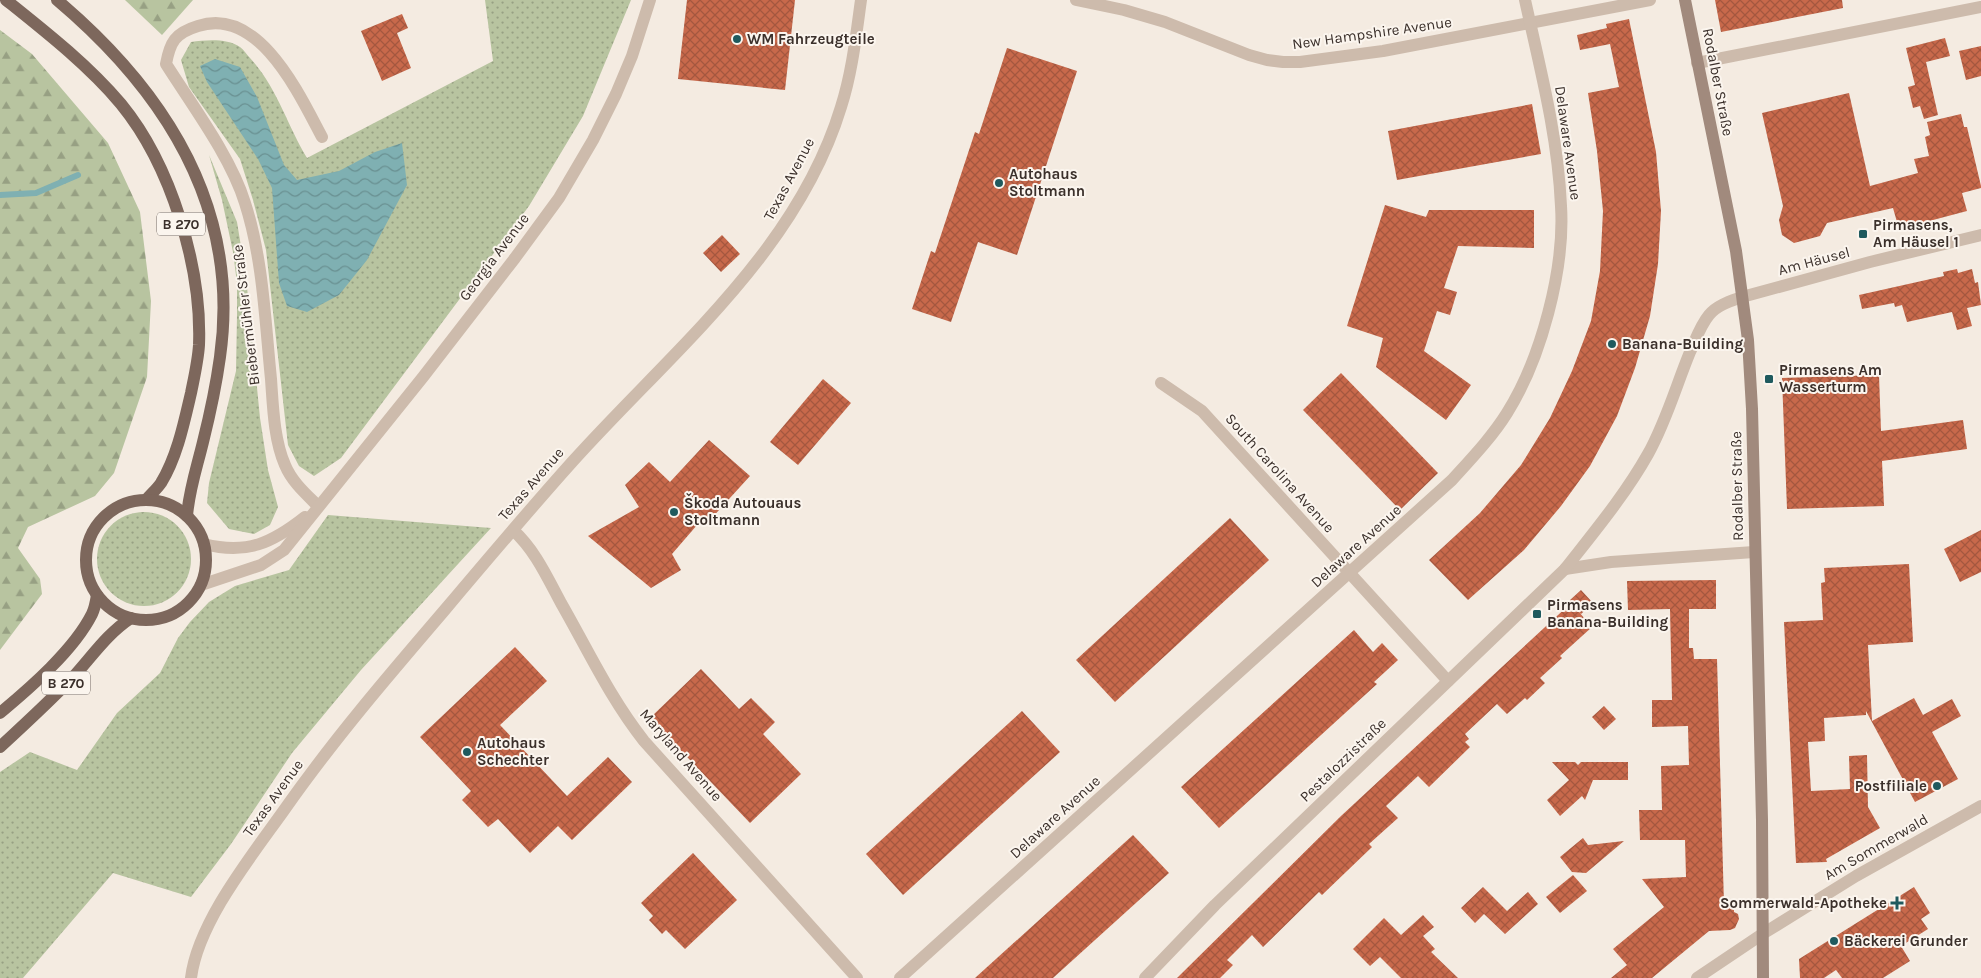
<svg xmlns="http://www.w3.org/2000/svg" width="1981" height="978" viewBox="0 0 1981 978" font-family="Karla,sans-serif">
  <defs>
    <pattern id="grass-dots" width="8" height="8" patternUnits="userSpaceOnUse" patternTransform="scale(1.25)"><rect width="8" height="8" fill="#b8c4a0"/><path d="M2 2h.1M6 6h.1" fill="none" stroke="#97a083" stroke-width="1.8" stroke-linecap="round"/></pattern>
    <pattern id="forest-firs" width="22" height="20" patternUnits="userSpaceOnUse" patternTransform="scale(1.25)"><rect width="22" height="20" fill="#b8c4a0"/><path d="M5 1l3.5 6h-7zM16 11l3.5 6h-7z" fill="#97a083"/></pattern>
    <pattern id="water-waves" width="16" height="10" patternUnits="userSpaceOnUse" patternTransform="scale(1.25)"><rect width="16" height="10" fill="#7fb0b2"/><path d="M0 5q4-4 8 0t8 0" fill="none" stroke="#699091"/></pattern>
    <pattern id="building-cross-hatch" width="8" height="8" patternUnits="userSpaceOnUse" patternTransform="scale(1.25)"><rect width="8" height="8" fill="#c8694b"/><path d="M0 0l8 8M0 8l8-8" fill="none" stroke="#a4573f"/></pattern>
  </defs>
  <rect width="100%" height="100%" fill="#f4ebe1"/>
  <!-- grass -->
  <g fill="url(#grass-dots)">
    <path d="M 485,0 L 631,0 L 583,116 L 529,206 L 341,458 L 314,476 L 299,466 L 288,445 L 266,250 L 253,200 L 240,159 L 189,87 L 181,60 L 191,42 C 206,40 227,38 240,47 C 244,50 247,55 250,58 C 277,87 287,125 307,158 L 493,61 Z"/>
    <path d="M 209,155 L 237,222 L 246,277 L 260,418 L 268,470 L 278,507 L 270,525 L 254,534 L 229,529 L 207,503 L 209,483 L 236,371 L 237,315 L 237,283 L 233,252 L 222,200 Z"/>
    <circle cx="144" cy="559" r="47"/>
    <path d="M 328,515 L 491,528 L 361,670 L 292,753 L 231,844 L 191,897 L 113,873 L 23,978 L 0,978 L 0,772 L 30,752 L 77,770 L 117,713 L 160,673 L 178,638 L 190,622 L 209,602 L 235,586 L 289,570 Z"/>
  </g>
  <!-- forest -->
  <g fill="url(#forest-firs)">
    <path d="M 125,0 L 193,0 L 162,35 Z"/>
    <path d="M 0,30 L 32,54 L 108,143 L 140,212 L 151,301 L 147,377 L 114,473 L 95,496 L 28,527 L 18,548 L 40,579 L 42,594 L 0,650 Z"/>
  </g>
  <!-- water -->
  <path fill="url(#water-waves)" d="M 215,59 L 240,67 L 257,97 L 284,165 L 297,180 L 339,171 L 375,152 L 402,143 L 407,185 L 367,260 L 339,295 L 307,312 L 287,306 L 279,283 L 272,188 L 258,159 L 207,82 L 200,66 Z"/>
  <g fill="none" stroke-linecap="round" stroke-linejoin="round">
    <!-- stream -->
    <path stroke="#7fb0b2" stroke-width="6" d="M 0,195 L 36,193 L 78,175"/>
  </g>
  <!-- building -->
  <g fill="url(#building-cross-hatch)">
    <path d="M 687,0 L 795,0 L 785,90 L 678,79 Z"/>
    <path d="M 1715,0 L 1842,0 L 1843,8 L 1721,32 Z"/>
    <path d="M 402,14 L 408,28 L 397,33 L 411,68 L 382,81 L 361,31 Z"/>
    <path d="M 1629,19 L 1656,152 L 1661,211 L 1658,264 L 1650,316 L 1635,368 L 1617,416 L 1590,466 L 1561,506 L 1524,550 L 1468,600 L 1429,560 L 1480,513 L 1521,465 L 1550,418 L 1572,371 L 1591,321 L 1600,271 L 1603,211 L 1597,151 L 1588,93 L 1619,87 L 1610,44 L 1580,50 L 1577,35 L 1607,28 L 1606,24 Z"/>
    <path d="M 1945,38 L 1950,56 L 1926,62 L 1938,115 L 1924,119 L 1920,106 L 1913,108 L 1908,87 L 1915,85 L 1906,48 Z"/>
    <path d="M 1981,46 L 1981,76 L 1966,80 L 1959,51 Z"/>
    <path d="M 1007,48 L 1077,71 L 1017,255 L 978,242 L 951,322 L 912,309 L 931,251 L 935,253 L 975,132 L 979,134 Z"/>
    <path d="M 1849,93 L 1870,186 L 1918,173 L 1914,159 L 1929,156 L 1925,137 L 1930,135 L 1927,122 L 1961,114 L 1964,127 L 1967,127 L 1981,186 L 1981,188 L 1962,193 L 1967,211 L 1899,229 L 1893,208 L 1827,223 L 1820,236 L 1794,243 L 1782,235 L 1779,220 L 1783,206 L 1762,113 Z"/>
    <path d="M 1532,104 L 1541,154 L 1397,180 L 1388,131 Z"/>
    <path d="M 1385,205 L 1426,217 L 1429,210 L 1534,210 L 1534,248 L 1458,246 L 1444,288 L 1457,292 L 1450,315 L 1437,311 L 1424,351 L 1471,385 L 1446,420 L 1376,367 L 1383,338 L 1347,326 Z"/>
    <path d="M 722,235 L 740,254 L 721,272 L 703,253 Z"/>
    <path d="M 1957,269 L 1958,273 L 1972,269 L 1975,283 L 1978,282 L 1981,305 L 1967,308 L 1972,326 L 1957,330 L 1952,312 L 1907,322 L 1902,305 L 1895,307 L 1894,303 L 1862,309 L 1859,295 L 1944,276 L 1943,272 Z"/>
    <path d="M 1341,373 L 1438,473 L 1400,510 L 1303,410 Z"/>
    <path d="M 1879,375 L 1881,431 L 1963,420 L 1967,449 L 1882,461 L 1884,506 L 1787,509 L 1782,378 Z"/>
    <path d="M 823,379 L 851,403 L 798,465 L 770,442 Z"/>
    <path d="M 709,440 L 750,476 L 709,521 L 704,517 L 672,554 L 681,570 L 651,588 L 588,536 L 639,507 L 625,485 L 649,462 L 670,482 Z"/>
    <path d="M 1230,518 L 1269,560 L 1115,702 L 1076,660 Z"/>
    <path d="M 1981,530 L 1981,572 L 1960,582 L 1944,549 Z"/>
    <path d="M 1909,564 L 1913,642 L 1868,645 L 1872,721 L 1914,698 L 1923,715 L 1952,699 L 1961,716 L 1932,732 L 1958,779 L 1915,802 L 1866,711 L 1866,715 L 1824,718 L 1825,741 L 1808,742 L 1811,791 L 1850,789 L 1849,756 L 1867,755 L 1868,807 L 1880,828 L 1826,859 L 1827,862 L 1796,863 L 1784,622 L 1823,620 L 1821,583 L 1825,582 L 1824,568 Z"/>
    <path d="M 1716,580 L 1716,609 L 1689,609 L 1689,648 L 1693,648 L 1694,659 L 1717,659 L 1724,904 L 1734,904 L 1734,912 L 1738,914 L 1739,919 L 1735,928 L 1730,930 L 1709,931 L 1652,978 L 1611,978 L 1627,965 L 1613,949 L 1664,907 L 1642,879 L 1686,877 L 1685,840 L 1640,840 L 1639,810 L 1662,810 L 1661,766 L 1689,765 L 1688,726 L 1652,727 L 1652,700 L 1672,700 L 1670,609 L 1628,610 L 1627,581 Z"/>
    <path d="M 1581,590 L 1593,603 L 1581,614 L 1572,604 L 1592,627 L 1560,656 L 1562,658 L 1540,678 L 1545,683 L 1527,700 L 1525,698 L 1507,714 L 1497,704 L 1465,734 L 1469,739 L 1465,742 L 1470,747 L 1429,787 L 1418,776 L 1386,806 L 1398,818 L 1369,844 L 1372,847 L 1322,895 L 1319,892 L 1263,947 L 1252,935 L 1227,960 L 1233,965 L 1220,978 L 1177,978 L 1341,816 L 1571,603 L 1569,601 Z"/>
    <path d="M 1354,630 L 1373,652 L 1382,643 L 1398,660 L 1374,682 L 1377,684 L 1219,828 L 1181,787 Z"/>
    <path d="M 515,647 L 547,681 L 500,725 L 567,796 L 608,757 L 632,782 L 572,840 L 558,826 L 530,853 L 498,819 L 488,827 L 462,800 L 471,791 L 420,737 Z"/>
    <path d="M 701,669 L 739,709 L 751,698 L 775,722 L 763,734 L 801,774 L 750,823 L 650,718 Z"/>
    <path d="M 1604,706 L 1616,719 L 1604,730 L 1592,717 Z"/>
    <path d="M 1022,711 L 1060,752 L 903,895 L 866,854 Z"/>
    <path d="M 1552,762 L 1575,762 L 1578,765 L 1581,762 L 1628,762 L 1628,780 L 1593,780 L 1585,800 L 1582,796 L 1560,816 L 1547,800 L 1569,780 Z"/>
    <path d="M 1133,835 L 1169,873 L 1053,978 L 975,978 Z"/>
    <path d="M 1583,838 L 1588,845 L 1624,841 L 1586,873 L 1572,872 L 1560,857 Z"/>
    <path d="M 693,853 L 737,900 L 685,949 L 666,930 L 662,934 L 649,920 L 653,916 L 641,903 Z"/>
    <path d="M 1573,875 L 1587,891 L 1560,913 L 1546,897 Z"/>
    <path d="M 1483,887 L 1507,911 L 1528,892 L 1538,904 L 1505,934 L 1484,914 L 1475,923 L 1461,908 Z"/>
    <path d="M 1914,887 L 1930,913 L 1921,919 L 1928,929 L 1901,946 L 1910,961 L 1883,978 L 1842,978 L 1836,970 L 1824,978 L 1800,978 L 1799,959 Z"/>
    <path d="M 1423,915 L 1434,927 L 1423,936 L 1435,949 L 1431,952 L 1458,978 L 1401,978 L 1380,957 L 1370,966 L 1353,949 L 1384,918 L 1401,935 Z"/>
  </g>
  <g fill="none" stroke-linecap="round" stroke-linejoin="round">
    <!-- minor -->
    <g stroke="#cdbbac" stroke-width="12">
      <path d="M 1076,0 L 1124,10 L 1165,22 L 1249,55 L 1267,60 L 1283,62 L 1300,62 L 1383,51 L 1650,0"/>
      <path d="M 1697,63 L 1981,7"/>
      <path d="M 1161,383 L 1202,411 L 1448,681"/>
      <path d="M 318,506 C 306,494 292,482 285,465 C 274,440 273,407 271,379 C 265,320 263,259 245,203 C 231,157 192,105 166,64 C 170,42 175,33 198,26 C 259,6 299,94 322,137"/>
      <path d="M 513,530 C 535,550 547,577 561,603 C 588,650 610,698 644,741 L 857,978"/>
      <path d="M 204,544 C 247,555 272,543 305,517"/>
      <path d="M 1565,569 L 1611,562 L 1754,552"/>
      <path d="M 201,585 L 261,565 L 284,550 L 423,377 L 515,258 L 559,198 L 593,140 L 616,94 L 632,56 L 650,0"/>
      <path d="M 191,978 C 198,921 254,853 287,806 C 335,738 389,675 443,612 C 486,561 529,510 573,461 C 671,352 797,252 841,107 C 852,73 856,36 861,0"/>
      <path d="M 900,978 L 1452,480 C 1472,458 1492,437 1507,413 C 1541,359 1565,269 1561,206 C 1558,136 1540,68 1525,0"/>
      <path d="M 1145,978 L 1215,905 L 1565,569 C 1594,532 1625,495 1648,454 C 1666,422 1676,386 1690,352 C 1696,339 1700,326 1709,315 C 1717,305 1731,301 1742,297 L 1870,262 L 1981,235"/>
      <path d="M 1697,978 L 1764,933 L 1856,876 L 1981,806"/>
    </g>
    <!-- secondary -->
    <path stroke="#a18a7d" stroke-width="12" d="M 1685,0 L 1736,251 L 1748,340 L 1752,409 L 1762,820 L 1763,978"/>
    <!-- primary -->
    <g stroke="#7d675c" stroke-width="12">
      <path d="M 6,0 C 46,32 88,65 121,104 C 171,165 202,267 199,345 C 198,361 194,378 191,393 C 184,423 177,457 161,483 C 157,489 151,494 146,500"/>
      <path d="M 57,0 C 166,92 241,209 220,357 C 216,386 210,414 203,442 C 197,467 189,490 187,516"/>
      <circle cx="146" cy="560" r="60"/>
      <path d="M 0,713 C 30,688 74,650 92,614 C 95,608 96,601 97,595"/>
      <path d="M 0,747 C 25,724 51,700 75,675 C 93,655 108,633 131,618"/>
    </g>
  </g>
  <!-- markers -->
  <g fill="#1f5a5e" stroke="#fbf5ee" stroke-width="2">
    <circle cx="737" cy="39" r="5"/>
    <circle cx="999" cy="183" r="5"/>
    <rect x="1858" y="229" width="10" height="10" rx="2.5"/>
    <circle cx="1612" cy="344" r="5"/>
    <rect x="1764" y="374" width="10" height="10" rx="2.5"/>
    <circle cx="674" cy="512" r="5"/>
    <rect x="1532" y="609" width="10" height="10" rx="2.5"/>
    <circle cx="467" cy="752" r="5"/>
    <circle cx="1937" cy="786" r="5"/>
    <path d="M1894.5 895.5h5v5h5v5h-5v5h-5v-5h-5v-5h5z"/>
    <circle cx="1834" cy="941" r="5"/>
  </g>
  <g text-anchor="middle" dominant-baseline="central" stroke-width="4" stroke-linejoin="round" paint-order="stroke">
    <!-- shield labels -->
    <g fill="#fbf5ee" stroke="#756b66" stroke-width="1">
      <rect x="157" y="212.5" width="48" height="23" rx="4"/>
      <rect x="42" y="671.5" width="48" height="23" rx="4"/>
    </g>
    <g font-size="14" font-weight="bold" fill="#3b302b">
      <text x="181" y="224">B 270</text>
      <text x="66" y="683">B 270</text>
    </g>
    <!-- street labels -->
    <g font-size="15" fill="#3b302b" stroke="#fbf5ee">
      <text transform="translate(1372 33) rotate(-8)">New Hampshire Avenue</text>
      <text transform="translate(1718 82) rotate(79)">Rodalber Straße</text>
      <text transform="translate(1568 143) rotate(82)">Delaware Avenue</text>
      <text transform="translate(789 179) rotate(-62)">Texas Avenue</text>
      <text transform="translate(494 257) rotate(-53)">Georgia Avenue</text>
      <text transform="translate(1814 261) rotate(-15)">Am Häusel</text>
      <text transform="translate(246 315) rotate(-97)">Biebermühler Straße</text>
      <text transform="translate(1280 473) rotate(48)">South Carolina Avenue</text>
      <text transform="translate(531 484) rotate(-49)">Texas Avenue</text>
      <text transform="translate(1737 486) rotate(-91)">Rodalber Straße</text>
      <text transform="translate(1356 546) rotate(-42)">Delaware Avenue</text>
      <text transform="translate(681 755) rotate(49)">Maryland Avenue</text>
      <text transform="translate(1343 760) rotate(-44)">Pestalozzistraße</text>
      <text transform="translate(273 798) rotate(-54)">Texas Avenue</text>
      <text transform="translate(1055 817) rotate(-42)">Delaware Avenue</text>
      <text transform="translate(1876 847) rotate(-30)">Am Sommerwald</text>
    </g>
    <!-- poi labels -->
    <g font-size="15" font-weight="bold" fill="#3b302b" stroke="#fbf5ee" text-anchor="start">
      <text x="747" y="39">WM Fahrzeugteile</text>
      <text x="1009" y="174">Autohaus<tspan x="1009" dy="17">Stoltmann</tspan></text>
      <text x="1873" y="225">Pirmasens,<tspan x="1873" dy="17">Am Häusel 1</tspan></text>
      <text x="1622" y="344">Banana-Building</text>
      <text x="1779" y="370">Pirmasens Am<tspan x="1779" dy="17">Wasserturm</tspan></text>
      <text x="684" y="503">Škoda Autouaus<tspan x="684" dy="17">Stoltmann</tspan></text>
      <text x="1547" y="605">Pirmasens<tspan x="1547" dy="17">Banana-Building</tspan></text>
      <text x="477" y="743">Autohaus<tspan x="477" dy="17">Schechter</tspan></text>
      <text x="1927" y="786" text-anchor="end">Postfiliale</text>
      <text x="1887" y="903" text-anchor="end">Sommerwald-Apotheke</text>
      <text x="1844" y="941">Bäckerei Grunder</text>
    </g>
  </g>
</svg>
